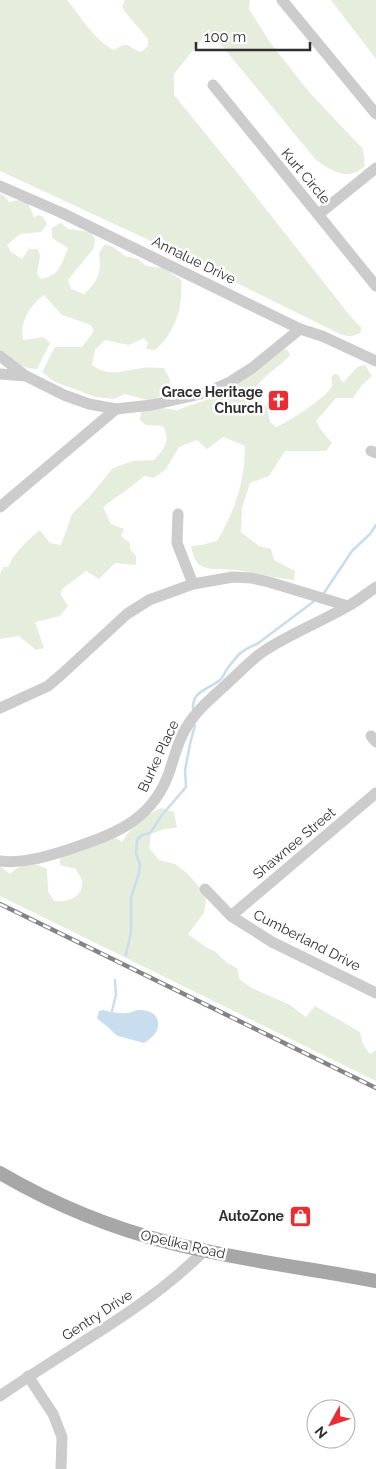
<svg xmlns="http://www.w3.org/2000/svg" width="376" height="1469" viewBox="0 0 376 1469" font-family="Raleway,sans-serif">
  <rect width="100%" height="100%" fill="#fff"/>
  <!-- green -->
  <g fill="#e5eddd">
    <path d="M 0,0 L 67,0 C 81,17 94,40 114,50 C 132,39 126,48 141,52 L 148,46 L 148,39 L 125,12 L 122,6 L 125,0 L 250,0 L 249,9 L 271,44 L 310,93 L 363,149 L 365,166 C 347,182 333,171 316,160 L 218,41 L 203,38 L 174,74 L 174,95 L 235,170 L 351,317 L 361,327 L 361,332 C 354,337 349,337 340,334 L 164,247 L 0,171 Z"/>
    <path d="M 331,0 L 376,0 L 376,59 Z"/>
    <path d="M 0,194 L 3,195 L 9,202 L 18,200 L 28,203 L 34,217 L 39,215 L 43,217 L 47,224 L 41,232 L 20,234 L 7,245 L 11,252 L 22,259 L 29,249 L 38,249 L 40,256 L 37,274 L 41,279 C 61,275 61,264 68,248 L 52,238 L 52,228 L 61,223 L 68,229 L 91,232 L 95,239 L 94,248 L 68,280 L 71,289 L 84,294 C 98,282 102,270 99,253 L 105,244 L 113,247 L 125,256 L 138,259 L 146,266 L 164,268 L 181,280 C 183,307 176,331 155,350 L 146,349 L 148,343 L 144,338 L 129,345 L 105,340 L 95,350 L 92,365 C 109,378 124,370 143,368 C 150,367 157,368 164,368 L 170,380 L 169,392 L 151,401 L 125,394 L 114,399 L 96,397 L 55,382 L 42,372 L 55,347 L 82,347 L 94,331 L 91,325 L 62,315 L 44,295 C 30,305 19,322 23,340 L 43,337 L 50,343 L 37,369 C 22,369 11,360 0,351 Z"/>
    <path d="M 287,349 L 290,355 C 278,369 259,377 253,394 L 267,407 L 270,422 L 276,427 C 287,423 324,399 330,389 C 333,386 332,382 331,378 L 334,374 L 339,375 L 341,381 L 344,382 L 357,367 L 365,365 L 372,376 L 362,385 L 353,398 L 336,398 L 316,421 L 321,430 L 332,443 L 326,451 L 285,451 L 269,476 L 250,483 L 242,508 L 241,532 L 259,546 L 271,549 L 274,560 L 295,571 L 294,580 C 274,578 256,573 236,570 C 224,568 212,571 201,566 C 194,562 193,553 191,546 L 202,545 L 217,541 C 235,510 245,482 245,446 L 223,437 L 207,449 L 197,440 L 179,447 L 166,469 L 154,478 L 144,476 C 131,488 117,496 103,507 L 111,524 L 124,529 L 121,536 L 130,543 L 130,549 L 136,556 L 136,565 L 115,563 L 99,579 L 86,571 L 62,589 L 61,595 L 68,606 L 60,616 L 35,622 L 44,648 L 36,650 L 19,636 L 0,639 L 0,574 L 3,567 L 8,567 C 15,551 27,541 40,530 L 50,543 L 61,545 L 72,514 L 91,495 L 113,468 L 133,461 L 154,460 C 164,449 171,441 163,426 L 146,425 L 140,420 L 141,412 L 162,408 L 177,410 L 209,399 L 241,381 L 281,350 Z"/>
    <path d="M 161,808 L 174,812 L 177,828 L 164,829 L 151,834 L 149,848 L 159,860 L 175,864 L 187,873 L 201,889 L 206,899 L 204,913 L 188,934 L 206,947 L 216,952 L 227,963 L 238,969 L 239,979 L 252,988 L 290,1005 L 306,1017 L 315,1006 L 360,1032 L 363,1044 L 370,1054 L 376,1050 L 376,1081 L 0,896 L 0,866 L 10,874 C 23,862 30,861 47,869 L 48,891 L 54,901 C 67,903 84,898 82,880 C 81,877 77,872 76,869 L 60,865 L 60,859 L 64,853 L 116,838 L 122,842 C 131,827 145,815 161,808 Z"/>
  </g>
  <!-- water -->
  <path fill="#c8dded" d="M 103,1010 C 110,1012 121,1014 127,1013 C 131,1013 135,1010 139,1010 C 148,1009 159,1014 158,1025 C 158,1033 150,1039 144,1043 L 118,1036 L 114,1033 L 109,1028 L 99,1020 L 97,1018 L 99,1011 Z"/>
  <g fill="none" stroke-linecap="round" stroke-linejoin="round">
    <!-- stream -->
    <g stroke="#c8dded" stroke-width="2.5">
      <path d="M 324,593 L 352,551 L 370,534 L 376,525"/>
      <path d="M 193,709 C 192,690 209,690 221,679 C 223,677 225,672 227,669 C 237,656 241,650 257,644 L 313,602"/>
      <path d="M 126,955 L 131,932 L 131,898 L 139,873 L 140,864 L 136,854 L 137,840 L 142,835 L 150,833 L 162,815 L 186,787 L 185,770 L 190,744 L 195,725"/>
      <path d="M 112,1011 L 116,995 L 115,980"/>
    </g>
    <!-- minor -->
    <g stroke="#ccc" stroke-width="11">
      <path d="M 282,0 L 376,114"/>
      <path d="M 213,85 L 376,286"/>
      <path d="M 0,186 L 62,213 L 300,329 L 322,336 L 376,361"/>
      <path d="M 319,214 L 376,168"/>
      <path d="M 0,356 L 26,376"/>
      <path d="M 0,374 L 26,376 L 64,395 L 89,404 L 116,409 L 152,405 L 205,393 L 230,382 L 252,368 L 300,329"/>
      <path d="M 371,451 L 376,453"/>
      <path d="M 0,507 L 116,409"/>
      <path d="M 178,514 L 177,543 L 193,584"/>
      <path d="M 0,708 L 48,686 L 62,674 L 127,614 L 149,600 L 193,584 L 233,577 L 251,578 L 269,582 L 348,606"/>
      <path d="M 371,736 L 376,742"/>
      <path d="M 0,861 C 24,864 48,856 70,849 C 112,835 149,822 167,778 C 174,761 176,744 186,728 C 196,710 215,695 230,681 C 241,671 252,659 264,651 C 291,633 321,622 348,606 C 358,601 367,593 376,587"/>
      <path d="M 205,889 L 231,916 L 272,942 L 376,993"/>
      <path d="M 231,916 L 376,793"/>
      <path d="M 28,1376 L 53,1414 L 62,1437 L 61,1469"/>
      <path d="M 0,1396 C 68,1348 144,1311 204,1251"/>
    </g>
    <!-- major -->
    <path stroke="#a7a7a7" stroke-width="14" d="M 0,1173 C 53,1204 111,1228 171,1243 C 238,1260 308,1268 376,1281"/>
    <defs>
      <path id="rail" d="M 0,904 L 376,1088"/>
    </defs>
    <!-- rail casing -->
    <use href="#rail" stroke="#848484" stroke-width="4.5"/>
    <!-- rail -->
    <use href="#rail" stroke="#fff" stroke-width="2.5" stroke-dasharray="8" stroke-linecap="butt"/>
  </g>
  <!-- icons -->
  <defs>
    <symbol id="church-square" viewBox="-11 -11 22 22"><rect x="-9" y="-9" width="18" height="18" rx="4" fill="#ec2c32" stroke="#fff"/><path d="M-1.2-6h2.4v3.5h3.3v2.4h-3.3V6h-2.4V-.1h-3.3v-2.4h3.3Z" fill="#fff"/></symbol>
    <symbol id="shop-square" viewBox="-11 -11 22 22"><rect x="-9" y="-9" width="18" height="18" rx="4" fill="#ec2c32" stroke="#fff"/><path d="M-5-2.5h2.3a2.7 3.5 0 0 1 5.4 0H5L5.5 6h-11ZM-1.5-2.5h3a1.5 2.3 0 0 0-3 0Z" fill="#fff"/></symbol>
  </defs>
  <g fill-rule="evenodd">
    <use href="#church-square" x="266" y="388" width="25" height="25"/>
    <use href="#shop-square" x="288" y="1204" width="25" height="25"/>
  </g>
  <g text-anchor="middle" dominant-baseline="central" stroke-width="5" stroke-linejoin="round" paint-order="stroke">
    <!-- street labels -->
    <g font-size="14" fill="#2f2f2f" stroke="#fff">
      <text transform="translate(306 176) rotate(50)">Kurt Circle</text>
      <text transform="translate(194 260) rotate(26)">Annalue Drive</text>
      <text transform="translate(158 756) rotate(-65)">Burke Place</text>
      <text transform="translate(294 843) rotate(-40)">Shawnee Street</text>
      <text transform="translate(307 940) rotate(27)">Cumberland Drive</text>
      <text transform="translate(183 1244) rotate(13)">Opelika Road</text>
      <text transform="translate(97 1315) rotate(-33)">Gentry Drive</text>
    </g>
    <!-- poi labels -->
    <g font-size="14" font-weight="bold" fill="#2f2f2f" stroke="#fff" text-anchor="end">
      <text x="263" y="392">Grace Heritage<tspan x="263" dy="16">Church</tspan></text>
      <text x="284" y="1216">AutoZone</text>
    </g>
  </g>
  <!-- north arrow -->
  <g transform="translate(331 1424) rotate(230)"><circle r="24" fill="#ffffff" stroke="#acacac"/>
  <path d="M0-4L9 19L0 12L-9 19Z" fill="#ec2c32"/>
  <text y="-8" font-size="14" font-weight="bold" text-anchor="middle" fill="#2f2f2f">N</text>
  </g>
  <!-- scale -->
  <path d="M196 42v8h114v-8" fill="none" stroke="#2f2f2f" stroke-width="2.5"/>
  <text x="204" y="42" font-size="15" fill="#2f2f2f" stroke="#ffffff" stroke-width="4" paint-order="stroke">100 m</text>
</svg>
